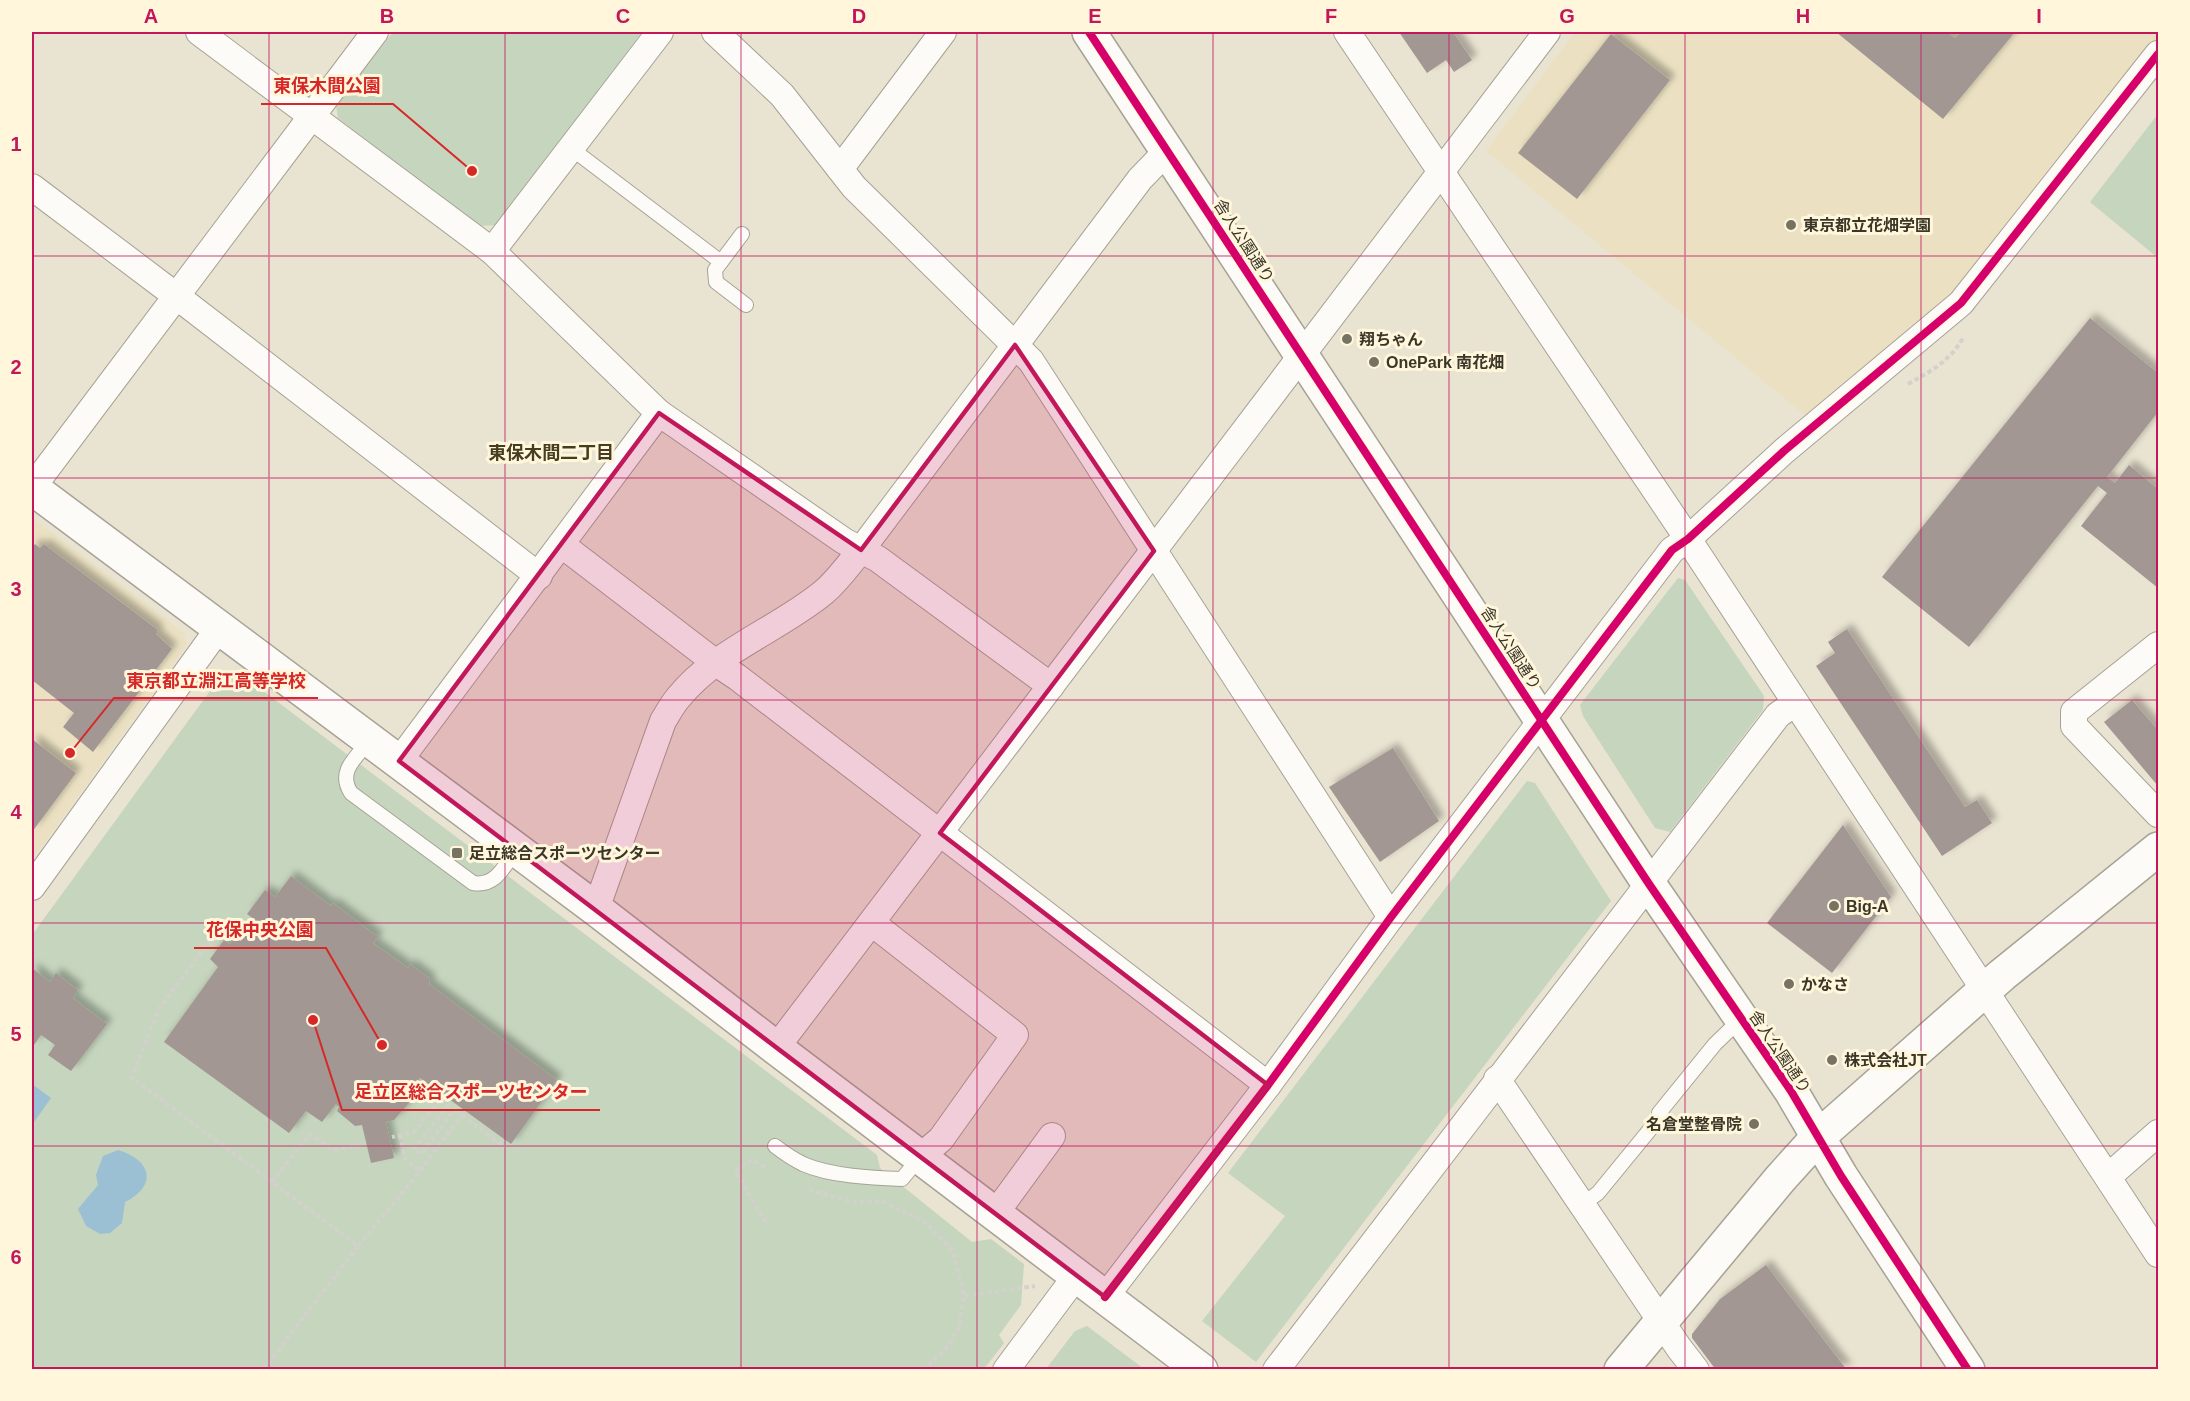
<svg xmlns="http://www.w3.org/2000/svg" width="2190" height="1401" viewBox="0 0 2190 1401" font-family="Arial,'Noto Sans JP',sans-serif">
  <defs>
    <filter id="shadow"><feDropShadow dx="5.5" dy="-5.5" stdDeviation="3" flood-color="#0004"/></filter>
  </defs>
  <rect width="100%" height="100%" fill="#e9e3d1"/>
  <!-- built -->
  <g fill="#ebe1c2">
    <path d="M 1575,32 L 2158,32 L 2158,36 L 1948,299 L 1808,418 L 1486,151 Z"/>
    <path d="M 32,518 L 184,633 L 187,645 L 32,860 Z"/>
  </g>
  <!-- green -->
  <g fill="#c6d5be">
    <path d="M 393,32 L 642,32 L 496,225 L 479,226 L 338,118 L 336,105 Z"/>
    <path d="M 2158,114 L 2158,258 L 2090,202 Z"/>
    <path d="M 1678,578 L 1685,580 L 1764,696 L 1763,710 L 1670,832 L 1655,828 L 1583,716 L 1580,705 Z"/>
    <path d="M 238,672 L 877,1155 L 880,1168 L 972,1242 L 991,1239 L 1024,1264 L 1021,1305 L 999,1335 L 1004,1343 L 984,1369 L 32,1370 L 32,935 L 221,676 Z"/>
    <path d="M 1527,781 L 1535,783 L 1611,901 L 1256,1362 L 1202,1321 L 1285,1216 L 1228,1173 Z"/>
    <path d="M 1087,1326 L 1144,1369 L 1046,1369 L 1075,1331 Z"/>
  </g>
  <!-- water -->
  <g fill="#9cc0d3">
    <path d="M 32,1084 L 51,1098 L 32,1125 Z"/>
    <path d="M 118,1150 C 152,1160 158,1186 125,1202 L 122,1223 L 110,1233 L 100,1234 L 86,1226 L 78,1209 L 98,1185 L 96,1175 L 103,1156 Z"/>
  </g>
  <!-- building -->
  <g fill="#a39794" filter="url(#shadow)">
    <path d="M 1399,32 L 1453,32 L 1472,60 L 1454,72 L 1446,60 L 1427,73 Z"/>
    <path d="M 1836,32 L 1947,32 L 1955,38 L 1961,32 L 2015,32 L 1943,119 Z"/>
    <path d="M 1611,34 L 1670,80 L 1577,199 L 1518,153 Z"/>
    <path d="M 2090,318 L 2158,373 L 2158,412 L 2107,477 L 2115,483 L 2129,465 L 2158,489 L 2158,588 L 2081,526 L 2107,493 L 2098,486 L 1969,647 L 1882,577 Z"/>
    <path d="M 35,544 L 40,548 L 44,544 L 158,630 L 156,634 L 172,649 L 93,752 L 63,727 L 74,713 L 32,680 L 32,548 Z"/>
    <path d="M 1847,629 L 1965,807 L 1977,800 L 1992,823 L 1942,856 L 1816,666 L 1835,653 L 1828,642 Z"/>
    <path d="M 2132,700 L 2158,730 L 2158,786 L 2104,722 Z"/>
    <path d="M 32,739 L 76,773 L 32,832 Z"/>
    <path d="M 1393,748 L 1439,821 L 1380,862 L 1329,787 Z"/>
    <path d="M 1843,825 L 1891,897 L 1832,973 L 1767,923 Z"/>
    <path d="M 291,876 L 331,906 L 333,903 L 378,937 L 373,943 L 408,968 L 410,964 L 430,979 L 429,984 L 557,1080 L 511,1144 L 420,1078 L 409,1092 L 414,1097 L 394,1120 L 386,1122 L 394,1158 L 371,1163 L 362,1125 L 355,1126 L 337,1111 L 339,1107 L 336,1104 L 322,1122 L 306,1111 L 289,1133 L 164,1042 L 218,967 L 210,959 L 224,940 L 230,944 L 240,930 L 244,933 L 254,919 L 247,914 L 265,890 L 275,897 Z"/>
    <path d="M 32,968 L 50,982 L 56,973 L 78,990 L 73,998 L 107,1024 L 71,1071 L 48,1055 L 55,1045 L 41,1035 L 34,1045 L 32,1043 Z"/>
    <path d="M 1766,1265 L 1847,1370 L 1716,1370 L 1692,1338 L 1692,1334 L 1720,1299 Z"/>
  </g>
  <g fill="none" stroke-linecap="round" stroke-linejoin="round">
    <defs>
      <g id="service">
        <path d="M 572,149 L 721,262"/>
        <path d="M 742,234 L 715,270 L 716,282 L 746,305"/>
        <path d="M 370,740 C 356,758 337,771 351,793 L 473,883 C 496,887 504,866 516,850"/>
        <path d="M 1659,1113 L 1715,1044 L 1741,1019"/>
        <path d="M 775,1146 C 784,1153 793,1159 803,1164 C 830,1176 873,1178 902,1179 L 920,1157"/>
        <path d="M 1583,1204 L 1598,1193 L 1652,1127"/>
      </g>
      <g id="minor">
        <path d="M 199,32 L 492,251 L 659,413 L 844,541 L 878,559 L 1051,686"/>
        <path d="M 715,32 L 782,95 L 854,187 L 1031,361 L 1391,917"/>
        <path d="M 1347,32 L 1688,539 L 2158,1254"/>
        <path d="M 840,169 L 943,32"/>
        <path d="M 32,187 L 175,295 L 539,576"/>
        <path d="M 492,251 L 660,32"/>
        <path d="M 32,488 L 375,32"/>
        <path d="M 562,545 L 716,663 L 737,677 L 1268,1085"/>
        <path d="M 2158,645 L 2074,712 L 2074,726 L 2158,814"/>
        <path d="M 399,761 L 659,413"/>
        <path d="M 32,887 L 219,628"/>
        <path d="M 596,909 L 663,721 C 668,713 672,705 678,698 C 717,650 778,630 824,592 C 838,580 849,564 861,550 L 1140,179 L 1168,150"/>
        <path d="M 872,923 L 1015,1035 L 941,1139 L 920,1157"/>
        <path d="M 776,1048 L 1547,32"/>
        <path d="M 1497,1079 L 1679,1348 L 1696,1370"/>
        <path d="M 2109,1176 L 2158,1133"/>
        <path d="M 995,1214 L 1052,1136"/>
        <path d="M 1105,1297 L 1268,1085 L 1391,917 L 1672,550 L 1688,539 L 1784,451 L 1961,303 L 2158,54"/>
        <path d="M 1006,1370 L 1076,1276"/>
        <path d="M 1276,1370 L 1778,715 L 1795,703"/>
      </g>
      <g id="tertiary">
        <path d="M 1089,32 L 1649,884 L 1791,1091 L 1841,1176 L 1968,1370"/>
        <path d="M 32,488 L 596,909 L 776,1048 L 1201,1370"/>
        <path d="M 1621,1370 L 1780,1179 L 1817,1138 L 2002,975 L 2158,849"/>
      </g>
    </defs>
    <!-- service casing -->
    <use href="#service" stroke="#a7a294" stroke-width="16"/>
    <!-- minor casing -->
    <use href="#minor" stroke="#a7a294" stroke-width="28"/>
    <!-- tertiary casing -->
    <use href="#tertiary" stroke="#a7a294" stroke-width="36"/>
    <!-- path -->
    <g stroke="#d3d1cc" stroke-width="4" stroke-dasharray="4.5 3" stroke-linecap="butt">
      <path d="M 1908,384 C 1931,371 1950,361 1963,338"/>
      <path d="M 224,922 L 158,1010 L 132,1078 L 358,1246 L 263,1370"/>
      <path d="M 462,1115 L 506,1149"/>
      <path d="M 400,1135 L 405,1159 L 420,1171"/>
      <path d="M 765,1167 L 752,1160 L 735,1171 L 766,1222"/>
      <path d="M 272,1182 L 310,1134 L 333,1150 L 363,1144"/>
      <path d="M 809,1190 L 854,1202 L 881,1201 L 925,1222 L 953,1251 L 964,1296 L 1035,1286"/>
      <path d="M 358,1246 L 413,1180 L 462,1115 L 454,1110 L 421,1154 L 414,1149 L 448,1105 L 440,1099 L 414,1132 L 392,1137"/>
      <path d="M 923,1370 L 944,1351 L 959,1328 L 964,1296"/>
    </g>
    <!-- service -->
    <use href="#service" stroke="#fcfbf8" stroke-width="14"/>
    <!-- minor -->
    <use href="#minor" stroke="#fcfbf8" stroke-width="26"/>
    <!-- tertiary -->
    <use href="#tertiary" stroke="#fcfbf8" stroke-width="33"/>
    <defs>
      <g id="cycleway">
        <path d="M 1089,32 L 1649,884 L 1791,1091 L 1841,1176 L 1968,1370"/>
        <path d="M 1105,1297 L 1268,1085 L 1391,917 L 1672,550 L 1688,539 L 1784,451 L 1961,303 L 2158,54"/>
      </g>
    </defs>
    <!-- cycleway casing -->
    <use href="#cycleway" stroke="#fff6db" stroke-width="11"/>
    <!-- cycleway -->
    <use href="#cycleway" stroke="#d6006c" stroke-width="8"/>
  </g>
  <!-- marked area -->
  <path fill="#c2185b" fill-opacity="0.2" stroke="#c2185b" stroke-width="4.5" stroke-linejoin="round" d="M 1015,345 L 1154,551 L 940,833 L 1268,1085 L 1105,1297 L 399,761 L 659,413 L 861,550 Z"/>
  <!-- grid -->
  <path fill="none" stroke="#c2185b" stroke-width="1.5" stroke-opacity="0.55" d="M 269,32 L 269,1370M 505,32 L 505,1370M 741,32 L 741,1370M 977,32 L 977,1370M 1213,32 L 1213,1370M 1449,32 L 1449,1370M 1685,32 L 1685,1370M 1921,32 L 1921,1370M 32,256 L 2158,256M 32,478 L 2158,478M 32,700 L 2158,700M 32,923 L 2158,923M 32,1146 L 2158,1146"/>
  <!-- markers -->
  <g fill="#777363" stroke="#fff6db" stroke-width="2">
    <circle cx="1791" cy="225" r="6"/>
    <circle cx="1347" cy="339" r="6"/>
    <circle cx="1374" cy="362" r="6"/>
    <rect x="451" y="847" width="12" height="12" rx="3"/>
    <circle cx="1834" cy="906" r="6"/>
    <circle cx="1789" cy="984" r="6"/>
    <circle cx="1832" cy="1060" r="6"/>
    <circle cx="1754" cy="1124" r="6"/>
  </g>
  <g text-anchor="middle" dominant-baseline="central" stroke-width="6" stroke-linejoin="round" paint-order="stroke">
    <!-- poi labels -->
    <g font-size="16" font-weight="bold" fill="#3a3628" stroke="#fff6db" text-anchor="start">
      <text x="1803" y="225">東京都立花畑学園</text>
      <text x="1359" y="339">翔ちゃん</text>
      <text x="1386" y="362">OnePark 南花畑</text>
      <text x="469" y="853">足立総合スポーツセンター</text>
      <text x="1846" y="906">Big-A</text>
      <text x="1801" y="984">かなさ</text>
      <text x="1844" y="1060">株式会社JT</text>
      <text x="1742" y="1124" text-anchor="end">名倉堂整骨院</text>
    </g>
    <!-- street labels -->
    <g font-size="16" fill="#3a3628" stroke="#fff6db">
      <text transform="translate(1244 241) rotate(57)">舎人公園通り</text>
      <text transform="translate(1511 648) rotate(57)">舎人公園通り</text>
      <text transform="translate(1780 1052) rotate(56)">舎人公園通り</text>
    </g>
    <!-- neighbourhood labels -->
    <g font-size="18" font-weight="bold" fill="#463d20" stroke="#fff6db">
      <text x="551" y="453">東保木間二丁目</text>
    </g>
  </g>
  <!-- callouts -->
  <path fill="none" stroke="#d62828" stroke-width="2" d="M472 171L393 104H261M70 753L114 698H318M382 1045L326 948H194M313 1020L342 1110H600"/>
  <g fill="#d62828" stroke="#fff6db" stroke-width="2">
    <circle cx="472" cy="171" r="6"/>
    <circle cx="70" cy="753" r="6"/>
    <circle cx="382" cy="1045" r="6"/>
    <circle cx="313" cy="1020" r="6"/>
  </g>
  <g font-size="18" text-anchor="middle" font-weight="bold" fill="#d62828" stroke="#fff6db" stroke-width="6" stroke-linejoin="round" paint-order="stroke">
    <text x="327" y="92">東保木間公園</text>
    <text x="216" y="687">東京都立淵江高等学校</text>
    <text x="260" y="936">花保中央公園</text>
    <text x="471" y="1098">足立区総合スポーツセンター</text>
  </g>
  <!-- border -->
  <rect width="2190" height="1401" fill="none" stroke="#fff6db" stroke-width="66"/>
  <rect x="33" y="33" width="2124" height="1335" fill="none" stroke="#c2185b" stroke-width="2"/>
  <g font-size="20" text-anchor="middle" font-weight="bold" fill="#c2185b">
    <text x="151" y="23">A</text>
    <text x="387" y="23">B</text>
    <text x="623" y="23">C</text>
    <text x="859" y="23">D</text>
    <text x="1095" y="23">E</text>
    <text x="1331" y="23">F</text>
    <text x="1567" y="23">G</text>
    <text x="1803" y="23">H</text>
    <text x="2039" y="23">I</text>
    <text x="16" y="151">1</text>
    <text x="16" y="374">2</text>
    <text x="16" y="596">3</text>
    <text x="16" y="819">4</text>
    <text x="16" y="1041">5</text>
    <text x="16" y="1264">6</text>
  </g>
</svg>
